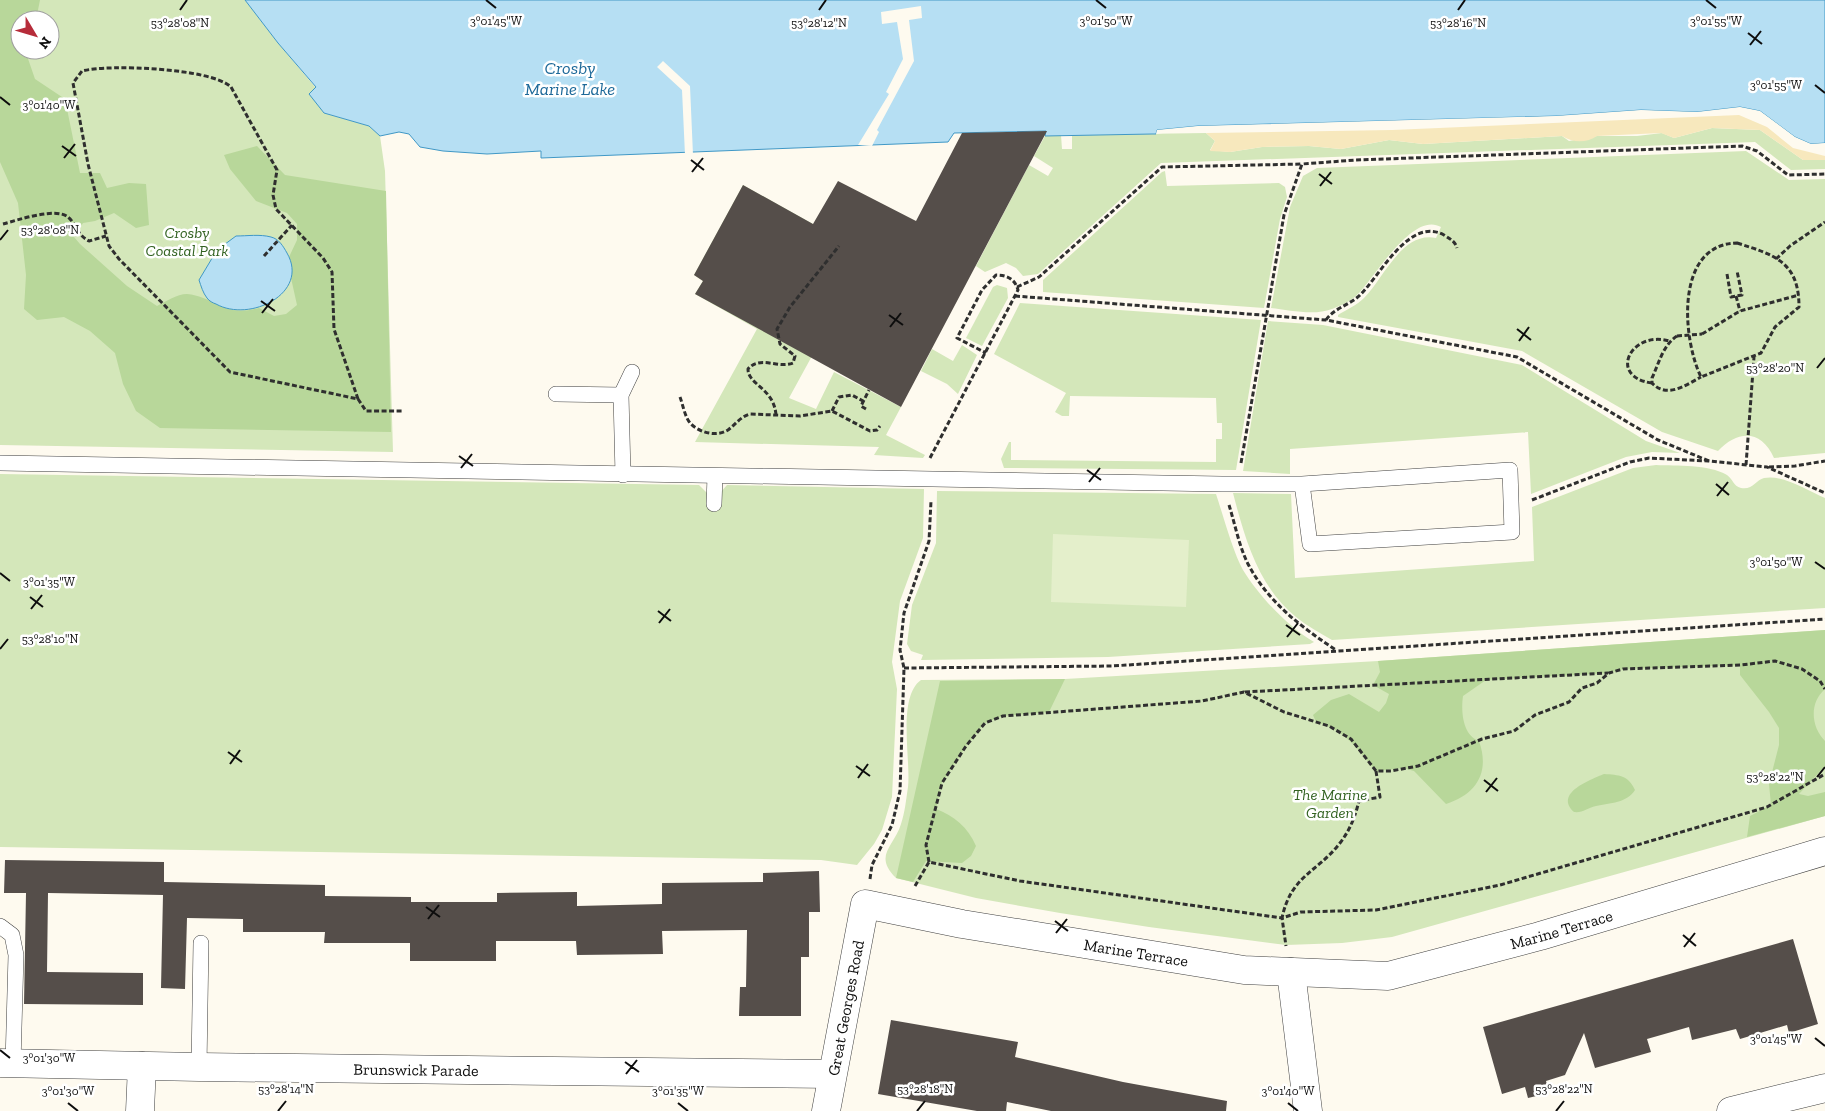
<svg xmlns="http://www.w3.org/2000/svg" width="1825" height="1111" viewBox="0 0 1825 1111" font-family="'Zilla Slab',serif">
  <rect width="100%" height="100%" fill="#fefaef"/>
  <!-- green -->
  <g fill="#d4e7ba" fill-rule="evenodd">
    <path d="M 0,0 L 245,0 L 278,43 L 316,88 L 324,113 L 369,126 L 380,136 L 385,171 L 393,452 L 0,445 ZM 20,20 L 50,20 L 50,50 L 20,50 Z"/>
    <path d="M 1712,128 L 1760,130 L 1803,160 L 1825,160 L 1825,169 L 1791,170 L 1755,142 L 1161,163 L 1038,274 L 1023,276 L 1016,268 L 1006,263 L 985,272 L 976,266 L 1029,165 L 1048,176 L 1053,168 L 1034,156 L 1045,136 L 1061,135 L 1062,149 L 1072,149 L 1072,135 L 1206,133 L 1215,141 L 1210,150 L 1230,152 L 1262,147 L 1309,146 L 1341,149 L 1389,140 L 1423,144 L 1562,136 L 1569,141 L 1597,136 L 1637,136 L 1662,133 L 1674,138 Z"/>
    <path d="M 1746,151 L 1789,180 L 1825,179 L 1825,453 L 1774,458 C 1762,430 1738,429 1718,451 L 1662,432 L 1522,351 L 1338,317 L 1338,315 C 1346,310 1357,305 1364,298 C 1384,278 1402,231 1436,238 L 1441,227 C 1412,210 1373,281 1356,296 C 1349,302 1340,306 1332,309 C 1314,316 1289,310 1271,308 L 1290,207 L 1303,176 L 1317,168 Z"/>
    <path d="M 1165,171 L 1167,186 L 1279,183 L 1285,187 L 1287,197 L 1280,219 L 1264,308 L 1043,292 L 1043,280 L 1162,172 Z"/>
    <path d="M 743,185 L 813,224 L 818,345 L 789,398 L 816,409 L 834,372 L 901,407 L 886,435 L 925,455 L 923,458 L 874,455 L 879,447 L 695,442 L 757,329 L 695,294 L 703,281 L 694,275 Z"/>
    <path d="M 997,285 L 1007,288 L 1008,298 L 982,346 L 966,338 L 993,287 Z"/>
    <path d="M 1020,303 L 1261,320 L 1236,470 L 1004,468 L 1001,459 L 1009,442 L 1011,442 L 1011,460 L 1216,462 L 1216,439 L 1222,439 L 1222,423 L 1217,423 L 1216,398 L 1070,396 L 1069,416 L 1062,416 L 1055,412 L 1066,393 L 994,354 Z"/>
    <path d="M 1268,321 L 1323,325 L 1522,365 L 1646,441 L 1680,453 L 1652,452 L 1626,457 L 1531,494 L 1528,432 L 1290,449 L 1290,474 L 1243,471 Z"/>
    <path d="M 962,345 L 977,355 L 958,394 L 947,384 L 921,371 L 932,349 L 953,361 Z"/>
    <path d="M 1656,465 C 1677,466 1708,464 1727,475 C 1733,479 1733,486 1741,488 C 1753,490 1756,480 1764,478 C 1783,474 1808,491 1825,498 L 1825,608 L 1332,640 C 1320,633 1307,626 1296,617 C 1258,586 1245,539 1233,493 L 1291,494 L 1295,578 L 1534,561 L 1532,507 L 1633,468 Z"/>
    <path d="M 0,474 L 699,485 L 707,493 L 720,493 L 727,485 L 924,489 L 923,538 L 900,601 L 892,662 L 897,689 L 892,797 L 882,830 L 874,844 L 857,865 L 821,860 L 0,847 Z"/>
    <path d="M 937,491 L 1216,494 C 1223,515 1233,552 1243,570 C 1259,596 1288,627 1314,642 L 1310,644 L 1108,657 L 921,660 L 923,655 L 911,651 L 907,644 L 912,605 L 936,543 Z"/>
    <path d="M 1825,630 L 1825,816 L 1392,937 L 1342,943 L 1286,945 L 1149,927 L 1060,913 L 976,898 L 896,878 C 873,855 894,847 901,824 C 905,812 906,800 908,787 C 911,760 897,697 921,680 L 1065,679 L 1378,661 Z"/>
  </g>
  <!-- forest -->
  <g fill="#b8d79a">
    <path d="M 0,0 L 40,0 L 36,20 L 20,20 L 20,50 L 25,50 L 35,79 L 65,99 L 80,173 L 100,173 L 107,188 L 129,183 L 146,184 L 149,225 L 136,228 L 114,213 L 95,221 L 83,223 L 74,237 L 80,244 L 127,286 L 157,306 C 165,302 177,294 187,294 C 217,297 222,318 259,308 L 274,316 L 286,314 L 297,305 L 291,278 L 289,257 L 297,240 L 297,224 L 287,213 L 256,201 L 230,169 L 224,155 L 257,146 L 285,175 L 386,191 L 391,432 L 160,428 L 136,411 L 123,384 L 115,353 L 90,331 L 64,317 L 37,320 L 24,309 L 26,275 L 18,203 L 0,162 Z"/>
    <path d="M 1825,630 L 1825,689 C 1809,703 1811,727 1825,741 L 1825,766 L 1799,794 L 1808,796 L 1825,792 L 1825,816 L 1747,837 L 1750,816 L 1771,805 L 1769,784 L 1779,745 L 1779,728 L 1769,712 L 1740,675 L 1740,665 L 1623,669 L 1609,673 L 1486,680 L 1463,696 C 1461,710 1462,735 1479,741 C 1490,772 1477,794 1446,804 L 1414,771 L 1403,768 L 1376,771 C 1355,747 1348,732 1316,722 L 1313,715 L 1331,700 L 1349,694 L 1379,712 L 1386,703 L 1389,694 L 1373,685 L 1380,672 L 1378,661 Z"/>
    <path d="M 1065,679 L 1049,712 L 1003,716 L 985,723 L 966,746 L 942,783 L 936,809 C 954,816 968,827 976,846 L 971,856 L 962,863 L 926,861 L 913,882 L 896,878 L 940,681 Z"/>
    <path d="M 1604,774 C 1619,775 1628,775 1635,790 C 1627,803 1610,803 1596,806 C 1587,808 1583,813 1574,812 C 1554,793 1590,780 1604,774 Z"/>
  </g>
  <!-- sand -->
  <path fill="#f7e8bd" d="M 1739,115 L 1767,127 L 1793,148 L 1825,156 L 1825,160 L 1803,160 L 1760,130 L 1712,128 L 1674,138 L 1661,133 L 1597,136 C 1587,143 1573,143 1562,136 L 1423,144 L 1389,140 L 1341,149 L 1309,146 L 1262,147 L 1230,152 L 1210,151 L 1215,141 L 1206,133 L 1392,130 Z"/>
  <!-- pitch -->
  <path fill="#e4efcb" d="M 1053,534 L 1189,540 L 1186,607 L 1051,602 Z"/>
  <!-- water -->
  <g fill="#b6dff3" stroke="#4098c6">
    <path d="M 245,0 L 1825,0 L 1825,143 L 1811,144 L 1795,137 L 1760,111 L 1740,107 L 1697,112 L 1641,110 L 1556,116 L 1198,126 L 1157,130 L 1156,134 L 1152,134 L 1045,136 L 1046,131 L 954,133 L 948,142 L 541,158 L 541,151 L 487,154 L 443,151 L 420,147 L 409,134 L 399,132 L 380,136 L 369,126 L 324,113 L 309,94 L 316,87 L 278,43 Z"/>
    <path d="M 236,236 C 247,236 260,234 271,237 C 279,239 283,246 287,253 C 310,293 250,323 216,304 C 213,303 209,301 207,298 C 203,293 201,286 199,280 L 217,250 Z"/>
  </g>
  <!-- pier -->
  <g fill="#fefaef">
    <path d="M 921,6 L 922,18 L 909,20 L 914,61 L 877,130 L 879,132 L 872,146 L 858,145 L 889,94 L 886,92 L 903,59 L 897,22 L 882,24 L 881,12 Z"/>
    <path d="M 663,61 L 690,86 L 693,155 L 685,155 L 682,90 L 657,67 Z"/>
    <path d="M 1740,107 L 1760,111 L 1795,137 L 1811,144 L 1825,143 L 1825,146 L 1810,146 L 1794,139 L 1759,114 L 1739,110 L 1697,115 L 1641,113 L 1557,119 L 1198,128 L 1156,134 L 1157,130 L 1198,126 L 1556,116 L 1641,110 L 1697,112 Z"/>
  </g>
  <!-- building -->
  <g fill="#554e4a">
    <path d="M 1047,131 L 901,407 L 695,294 L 703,281 L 694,275 L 743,185 L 813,224 L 838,181 L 916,221 L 962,133 Z"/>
    <path d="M 5,860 L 164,862 L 164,882 L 325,885 L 325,896 L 411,897 L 411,902 L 497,902 L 497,893 L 577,892 L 577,906 L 662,904 L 662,883 L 763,882 L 763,873 L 819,871 L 820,912 L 809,912 L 809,957 L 801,957 L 801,1016 L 739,1016 L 740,987 L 746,987 L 747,930 L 662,931 L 663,954 L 577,955 L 576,941 L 496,941 L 496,961 L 410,961 L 410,943 L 324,943 L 325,932 L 243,932 L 243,919 L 187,918 L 185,989 L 161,988 L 163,895 L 48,893 L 47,972 L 143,973 L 143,1005 L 24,1004 L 26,893 L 4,893 Z"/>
    <path d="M 1793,939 L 1818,1024 L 1789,1033 L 1787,1025 L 1740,1039 L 1736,1029 L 1692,1040 L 1689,1027 L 1647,1039 L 1651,1052 L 1595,1068 L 1584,1033 L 1565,1075 L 1546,1081 L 1549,1093 L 1528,1098 L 1525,1087 L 1502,1094 L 1483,1027 Z"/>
    <path d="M 891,1020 L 1018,1042 L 1015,1057 L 1123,1082 L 1227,1101 L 1226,1111 L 1051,1111 L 1007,1102 L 1006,1111 L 977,1111 L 878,1094 Z"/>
  </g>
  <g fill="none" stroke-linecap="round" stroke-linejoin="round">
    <defs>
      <g id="service">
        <path d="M 556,394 L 621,395"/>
        <path d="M 0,463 L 1222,484 L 1302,484 L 1510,470 L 1512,532 L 1310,544 L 1302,484"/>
        <path d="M 623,475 L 621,395 L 632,372"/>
        <path d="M 714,504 L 715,476"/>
        <path d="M 0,926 L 12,935 L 16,955 L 13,1064"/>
        <path d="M 199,1067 L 201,943"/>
      </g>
      <g id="minor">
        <path d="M 1291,972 L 1308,1111"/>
        <path id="s1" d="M 0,1063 L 199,1067 L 832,1074"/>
        <path d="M 140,1111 L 142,1066"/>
        <path id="s2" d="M 826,1111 L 865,904 L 962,924 L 1244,970 L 1388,976 L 1540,936 L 1825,851"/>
        <path d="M 1731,1111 L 1825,1088"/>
      </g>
    </defs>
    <!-- service casing -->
    <use href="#service" stroke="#404040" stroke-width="16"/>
    <!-- minor casing -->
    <use href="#minor" stroke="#404040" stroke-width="29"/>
    <!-- path -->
    <g stroke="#2f2f2f" stroke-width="3" stroke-dasharray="5 2.5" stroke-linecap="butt">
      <path d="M 3,224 C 18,220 56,207 68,217 C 77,225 77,235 89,241 L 106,236"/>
      <path d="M 1737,243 C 1775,255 1799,262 1799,307 L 1775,327 L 1761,353 L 1701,377 C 1682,338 1675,244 1737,243 Z"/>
      <path d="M 264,256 L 292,225"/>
      <path d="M 1776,259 L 1790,246 L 1825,222"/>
      <path d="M 1727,274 L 1731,297 L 1742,295 L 1737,271"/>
      <path d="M 1017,287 L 1039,277 L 1162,167 L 1302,164"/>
      <path d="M 1015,296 L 1326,320 L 1517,357 L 1658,440 L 1709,461"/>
      <path d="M 1736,296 L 1740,311"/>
      <path d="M 1326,320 C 1334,308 1350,305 1360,295 C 1380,276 1409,216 1444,235 C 1450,239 1455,241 1457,248"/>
      <path d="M 1702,334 L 1740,311 L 1799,295"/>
      <path d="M 1677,336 C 1663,345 1659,363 1652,378 L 1652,383 C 1667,399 1686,385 1701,377"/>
      <path d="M 1652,383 C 1607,377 1631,330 1669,341"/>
      <path d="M 680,397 C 683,405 685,418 691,424 C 700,433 717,437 728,430 C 736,424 740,417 750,414 L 800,416 L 832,411 L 870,431 L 877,430 L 880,426"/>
      <path d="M 358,399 L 334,329 L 332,272 L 323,258 L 276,209 L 273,195 L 277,170 L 231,87 C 211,68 109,64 82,71 L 73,83 L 88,164 L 109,246 L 119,259 L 230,372 L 358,399 L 366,411 L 403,411"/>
      <path d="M 866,409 L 861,406 L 869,390"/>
      <path d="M 832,411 L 839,397 L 852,395 L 863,401"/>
      <path d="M 776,415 C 774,388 748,385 748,369 C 760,355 778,369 793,363 L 795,356 L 780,344 L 777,329 L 790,307 L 839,246"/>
      <path d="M 930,458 L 1018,290 C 1015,279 1007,275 996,275 L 982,290 L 957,338 L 986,353"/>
      <path d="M 1241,463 L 1284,215 L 1302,164 L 1356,160 L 1742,146 L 1757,151 L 1788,175 L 1825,174"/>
      <path d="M 1746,465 L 1754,357"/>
      <path d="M 1769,467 L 1795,466 L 1825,461"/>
      <path d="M 1532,500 L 1630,462 L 1649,458 L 1709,461 L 1767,467 L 1825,493"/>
      <path d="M 1229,505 C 1235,524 1239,546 1248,564 C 1268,602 1301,627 1336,650"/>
      <path d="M 904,668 L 1112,666 L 1825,619"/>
      <path d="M 1245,692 L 1608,673"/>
      <path d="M 1376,771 L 1380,797 L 1359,801 C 1355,817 1350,830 1340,843 C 1318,872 1291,875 1282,918 L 1301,912 L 1376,910 L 1500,885 L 1767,807 L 1825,774"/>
      <path d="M 929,862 L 926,845 L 942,783 L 966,746 L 985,723 L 1003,716 L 1202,701 L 1244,692 L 1284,712 L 1329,726 L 1351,739 L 1376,771 L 1391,771 L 1418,766 L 1482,739 L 1514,731 L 1535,715 L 1569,702 L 1582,688 L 1597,683 L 1609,673 L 1623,669 L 1741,665 L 1775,661 L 1802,669 L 1820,681 L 1825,689"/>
      <path d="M 870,879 L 872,865 L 892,825 L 900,791 L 904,668 L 900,650 L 904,613 L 929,541 L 931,501"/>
      <path d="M 915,886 L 929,862 L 1020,881 L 1282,918 L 1286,946"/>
    </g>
    <!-- service -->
    <use href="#service" stroke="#fff" stroke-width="15"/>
    <!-- minor -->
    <use href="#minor" stroke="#fff" stroke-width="28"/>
    <!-- path-bridge -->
    <path stroke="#2f2f2f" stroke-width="3" stroke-dasharray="5 2.5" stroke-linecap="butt" d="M 1677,336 L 1702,334"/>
  </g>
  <!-- ticks -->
  <path fill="none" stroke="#0d0d0d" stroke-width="2" d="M 486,0 L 496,8M 1096,0 L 1106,8M 1706,0 L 1716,8M 180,10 L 187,0M 819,10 L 826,0M 1458,10 L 1465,0M 1748,33 L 1762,44M 1750,45 L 1761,31M 1815,85 L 1825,93M 0,97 L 10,105M 62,146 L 76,156M 64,158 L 75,144M 691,160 L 704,170M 692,172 L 703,158M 1319,174 L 1332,184M 1320,186 L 1331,172M 0,240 L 8,230M 261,301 L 275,311M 262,313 L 273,299M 889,315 L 903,325M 890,327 L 901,313M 1517,329 L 1531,340M 1519,341 L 1529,327M 1817,368 L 1825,358M 459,456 L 473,466M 461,468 L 472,454M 1087,470 L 1101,480M 1089,482 L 1100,468M 1716,484 L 1729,495M 1717,496 L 1728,482M 1815,562 L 1825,569M 0,573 L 10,581M 30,597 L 43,607M 31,609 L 42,595M 658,611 L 671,621M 659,623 L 670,609M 1286,625 L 1300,635M 1287,637 L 1298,623M 0,649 L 8,639M 228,752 L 242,762M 230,764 L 240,750M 856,766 L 870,776M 1817,777 L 1825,767M 858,778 L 868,764M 1484,780 L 1498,791M 1486,792 L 1497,778M 426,907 L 440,917M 428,919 L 439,905M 1055,921 L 1068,931M 1056,933 L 1067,919M 1683,935 L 1696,946M 1684,947 L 1695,933M 1815,1038 L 1825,1046M 0,1050 L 10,1058M 625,1062 L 639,1072M 626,1074 L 637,1060M 68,1103 L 78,1111M 678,1103 L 688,1111M 1288,1103 L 1298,1111M 278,1111 L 286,1101M 917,1111 L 925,1101M 1556,1111 L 1564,1101"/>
  <g text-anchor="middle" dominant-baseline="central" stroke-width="5" stroke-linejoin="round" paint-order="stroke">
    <!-- park labels -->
    <g font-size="16" font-style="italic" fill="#326221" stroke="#fff">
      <text x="187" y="232">Crosby<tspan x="187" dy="18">Coastal Park</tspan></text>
      <text x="1330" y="794">The Marine<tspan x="1330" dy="18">Garden</tspan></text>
    </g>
    <!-- street labels -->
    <g font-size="16" fill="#0d0d0d" stroke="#fff">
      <text stroke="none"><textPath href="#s2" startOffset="919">Marine Terrace</textPath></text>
      <text stroke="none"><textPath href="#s2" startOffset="486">Marine Terrace</textPath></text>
      <text stroke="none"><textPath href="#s2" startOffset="105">Great Georges Road</textPath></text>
      <text stroke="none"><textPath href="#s1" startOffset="416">Brunswick Parade</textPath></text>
    </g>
    <!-- water labels -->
    <g font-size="18" font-style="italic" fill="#1d6999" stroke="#fff">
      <text x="570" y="68">Crosby<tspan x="570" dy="21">Marine Lake</tspan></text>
    </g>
  </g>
  <g font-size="12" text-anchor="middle" fill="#0d0d0d" stroke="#fff" stroke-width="5" stroke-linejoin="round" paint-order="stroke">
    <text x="496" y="25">3°01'45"W</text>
    <text x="1106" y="25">3°01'50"W</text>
    <text x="1716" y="25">3°01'55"W</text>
    <text x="1458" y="27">53°28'16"N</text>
    <text x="180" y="27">53°28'08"N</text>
    <text x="819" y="27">53°28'12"N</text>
    <text x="1776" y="89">3°01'55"W</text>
    <text x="49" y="109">3°01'40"W</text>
    <text x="50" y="234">53°28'08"N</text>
    <text x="1775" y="372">53°28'20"N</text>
    <text x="1776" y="566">3°01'50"W</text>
    <text x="49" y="586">3°01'35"W</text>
    <text x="50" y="643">53°28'10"N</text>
    <text x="1775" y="781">53°28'22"N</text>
    <text x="1776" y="1043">3°01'45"W</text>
    <text x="49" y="1062">3°01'30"W</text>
    <text x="286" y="1093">53°28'14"N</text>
    <text x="925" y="1093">53°28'18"N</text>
    <text x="1564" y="1093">53°28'22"N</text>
    <text x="68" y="1095">3°01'30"W</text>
    <text x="678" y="1095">3°01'35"W</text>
    <text x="1288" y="1095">3°01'40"W</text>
  </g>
  <!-- north arrow -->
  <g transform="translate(35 35) rotate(128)"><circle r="24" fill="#ffffff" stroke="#9e9e9e"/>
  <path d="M0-4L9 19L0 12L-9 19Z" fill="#b62c3a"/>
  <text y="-8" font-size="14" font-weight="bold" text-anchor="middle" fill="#0d0d0d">N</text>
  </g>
</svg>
